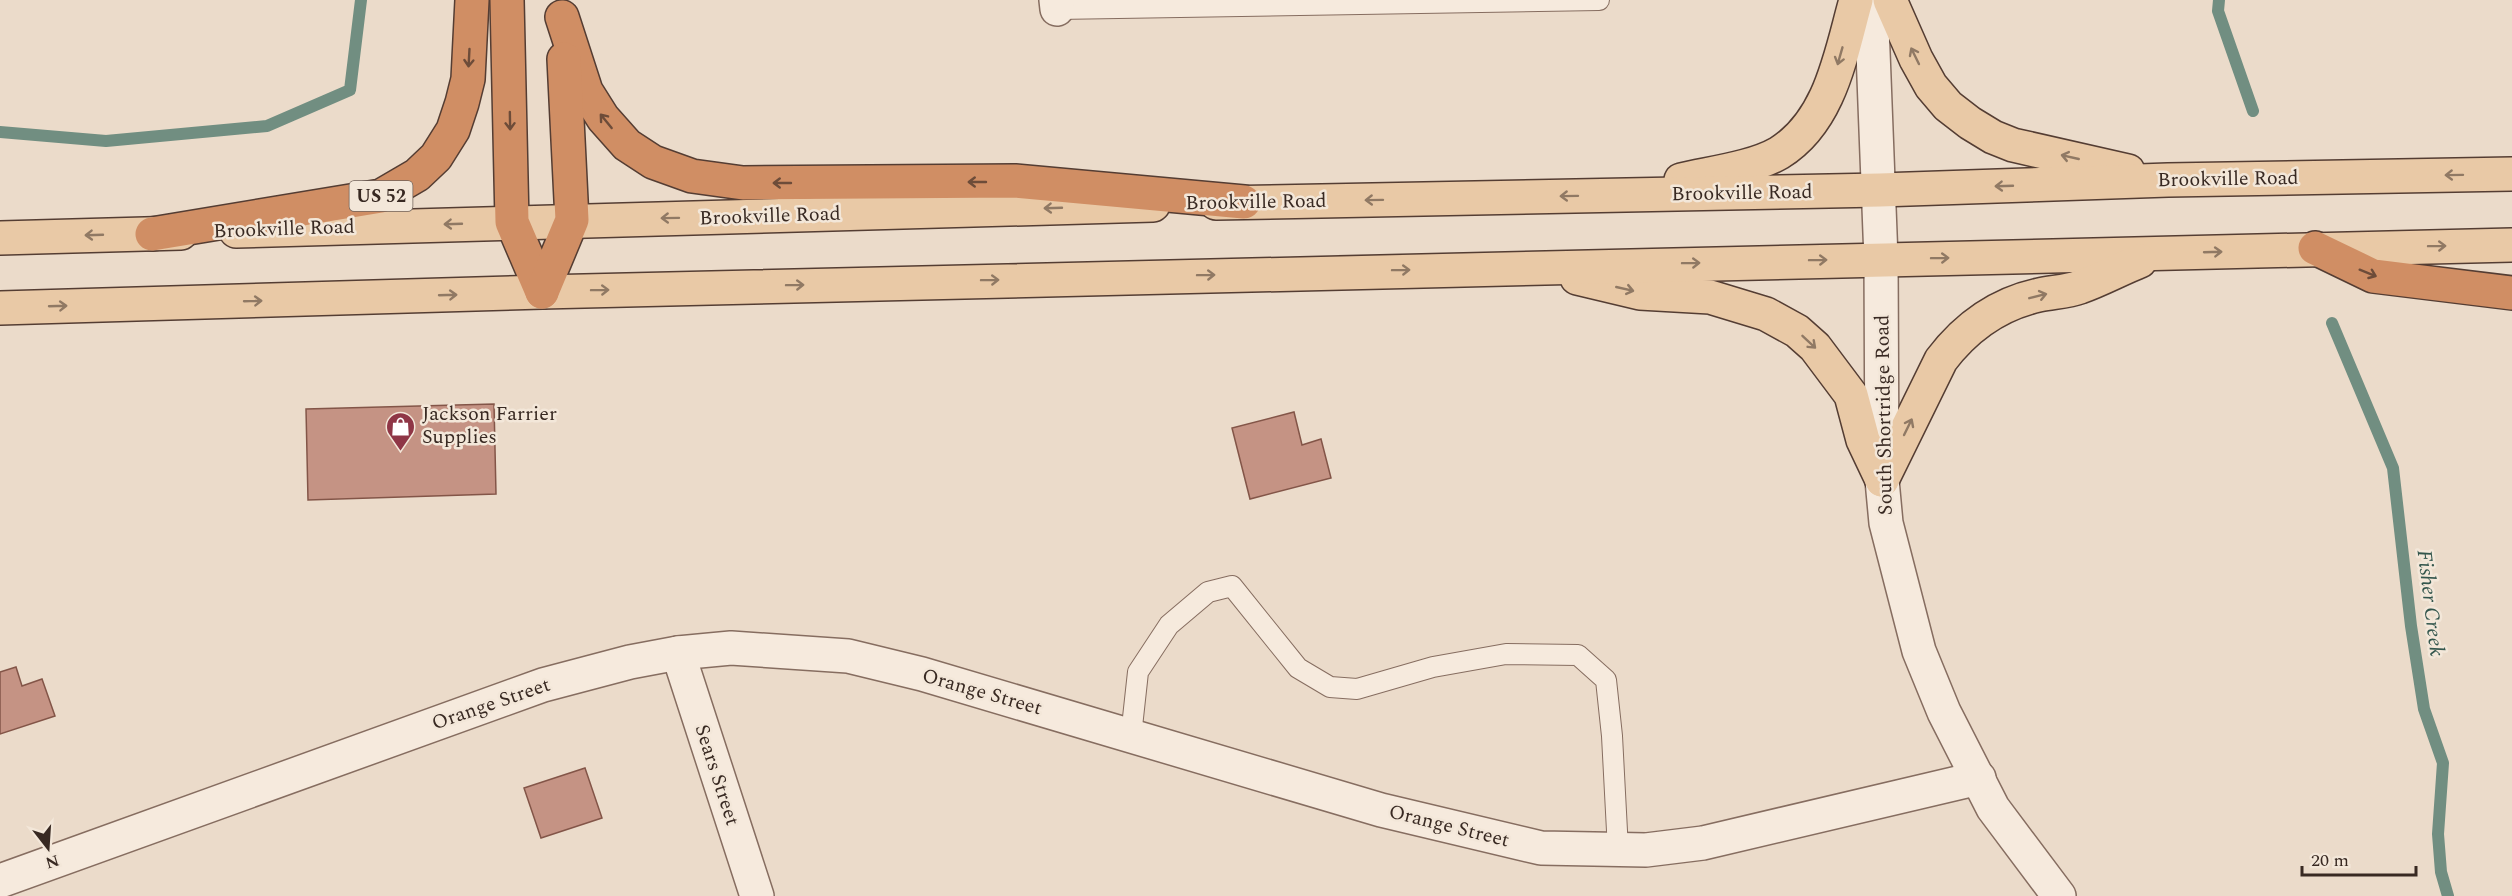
<svg xmlns="http://www.w3.org/2000/svg" width="2512" height="896" viewBox="0 0 2512 896" font-family="Spectral,serif">
  <rect width="100%" height="100%" fill="#ebdbca"/>
  <g fill="none" stroke-linecap="round" stroke-linejoin="round">
    <!-- stream -->
    <g stroke="#718e81" stroke-width="12">
      <path d="M 2219,0 L 2218,11 L 2253,111"/>
      <path d="M 0,132 L 106,141 L 267,126 L 350,90 L 361,0"/>
      <path d="M 2332,323 L 2393,468 L 2411,626 L 2424,709 L 2443,763 L 2438,834 L 2441,872 L 2448,896"/>
    </g>
  </g>
  <!-- building -->
  <g fill="#c59384" stroke="#835548" stroke-width="1.5">
    <path d="M 494,404 L 496,494 L 308,500 L 306,409 Z"/>
    <path d="M 1294,412 L 1302,445 L 1321,439 L 1331,478 L 1250,499 L 1232,428 Z"/>
    <path d="M 16,667 L 22,686 L 42,679 L 55,716 L 0,734 L 0,672 Z"/>
    <path d="M 585,768 L 602,818 L 541,838 L 524,788 Z"/>
  </g>
  <g fill="none" stroke-linecap="round" stroke-linejoin="round">
    <defs>
      <g id="lane">
        <path d="M 1057,9 L 1599,0"/>
        <path d="M 1131,736 L 1138,672 L 1169,625 L 1208,592 L 1232,586 L 1298,668 L 1330,687 L 1357,689 L 1433,667 L 1506,654 L 1578,655 L 1606,680 L 1612,736 L 1618,850"/>
      </g>
      <g id="street">
        <path d="M 1056,0 L 1057,9"/>
        <path d="M 1871,0 L 1881,259 L 1882,480 L 1886,523 L 1919,651 L 1944,712 L 1993,808 L 2059,896"/>
        <path d="M 678,653 L 757,896"/>
        <path d="M 0,881 L 543,685 L 630,662 L 678,653 L 731,648 L 848,656 L 922,674 L 1381,810 L 1541,848 L 1646,850 L 1703,843 L 1979,778"/>
      </g>
      <g id="primary">
        <path d="M 1890,0 L 1916,59 L 1931,86 L 1948,106 L 1970,123 L 1993,137 L 2013,145 L 2128,171"/>
        <path d="M 1681,180 C 1711,173 1753,168 1779,153 C 1831,121 1841,53 1856,0"/>
        <path d="M 1216,203 L 1880,190 L 2168,180 L 2512,174"/>
        <path d="M 236,231 L 1153,205"/>
        <path d="M 0,238 L 181,233"/>
        <path d="M 1577,278 L 1640,293 L 1710,297 L 1766,314 L 1797,331 L 1815,347 L 1851,395 L 1863,440 L 1882,480"/>
        <path d="M 0,308 L 542,292 L 2512,245"/>
        <path d="M 1882,480 L 1941,360 C 1966,327 1998,304 2039,295 C 2052,292 2067,292 2080,287 C 2100,280 2120,269 2140,261"/>
      </g>
      <g id="highway">
        <path d="M 507,0 L 512,222 L 542,292"/>
        <path d="M 562,17 L 586,91 L 603,118 L 627,145 L 653,162 L 692,176 L 743,183 L 1015,181 L 1244,202"/>
        <path d="M 152,234 L 381,196 L 417,175 L 436,157 L 453,130 L 462,103 L 468,79 L 472,0"/>
        <path d="M 2315,248 L 2373,276 L 2512,293"/>
        <path d="M 542,292 L 572,220 L 564,59"/>
      </g>
    </defs>
    <!-- lane casing -->
    <use href="#lane" stroke="#866d60" stroke-width="22"/>
    <!-- street casing -->
    <use href="#street" stroke="#866d60" stroke-width="36"/>
    <!-- primary casing -->
    <use href="#primary" stroke="#543d33" stroke-width="36"/>
    <!-- highway casing -->
    <use href="#highway" stroke="#543d33" stroke-width="36"/>
    <!-- lane -->
    <use href="#lane" stroke="#f6eadd" stroke-width="20"/>
    <!-- street -->
    <use href="#street" stroke="#f6eadd" stroke-width="33"/>
    <!-- primary -->
    <use href="#primary" stroke="#e9c9a6" stroke-width="33"/>
    <!-- highway -->
    <use href="#highway" stroke="#d08e64" stroke-width="33"/>
  </g>
  <!-- one-way arrows -->
  <defs><path id="oneway-shaft" d="M-6 0H5M1.5-3L5.5 0L1.5 3" fill="none" stroke-width="1.6" stroke-linecap="round" stroke-linejoin="round" transform="scale(1.5)"/></defs>
  <g stroke="#907964">
    <use href="#oneway-shaft" transform="translate(1840 56) rotate(106)"/>
    <use href="#oneway-shaft" transform="translate(1915 56) rotate(-116)"/>
    <use href="#oneway-shaft" transform="translate(2070 157) rotate(-167)"/>
    <use href="#oneway-shaft" transform="translate(2454 175) rotate(179)"/>
    <use href="#oneway-shaft" transform="translate(2004 186) rotate(178)"/>
    <use href="#oneway-shaft" transform="translate(1569 196) rotate(179)"/>
    <use href="#oneway-shaft" transform="translate(1374 200) rotate(179)"/>
    <use href="#oneway-shaft" transform="translate(1053 208) rotate(178)"/>
    <use href="#oneway-shaft" transform="translate(670 218) rotate(179)"/>
    <use href="#oneway-shaft" transform="translate(453 224) rotate(178)"/>
    <use href="#oneway-shaft" transform="translate(94 235) rotate(178)"/>
    <use href="#oneway-shaft" transform="translate(2437 246) rotate(-1)"/>
    <use href="#oneway-shaft" transform="translate(2213 252) rotate(-2)"/>
    <use href="#oneway-shaft" transform="translate(1940 258) rotate(-1)"/>
    <use href="#oneway-shaft" transform="translate(1818 260) rotate(-1)"/>
    <use href="#oneway-shaft" transform="translate(1691 263) rotate(-1)"/>
    <use href="#oneway-shaft" transform="translate(1401 270) rotate(-1)"/>
    <use href="#oneway-shaft" transform="translate(1206 275) rotate(-1)"/>
    <use href="#oneway-shaft" transform="translate(990 280) rotate(-1)"/>
    <use href="#oneway-shaft" transform="translate(795 285) rotate(-1)"/>
    <use href="#oneway-shaft" transform="translate(1625 289) rotate(13)"/>
    <use href="#oneway-shaft" transform="translate(600 290) rotate(-1)"/>
    <use href="#oneway-shaft" transform="translate(448 295) rotate(-2)"/>
    <use href="#oneway-shaft" transform="translate(2038 296) rotate(-14)"/>
    <use href="#oneway-shaft" transform="translate(253 301) rotate(-2)"/>
    <use href="#oneway-shaft" transform="translate(58 306) rotate(-2)"/>
    <use href="#oneway-shaft" transform="translate(1809 342) rotate(43)"/>
    <use href="#oneway-shaft" transform="translate(1908 427) rotate(-64)"/>
  </g>
  <g stroke="#6d4c39">
    <use href="#oneway-shaft" transform="translate(469 58) rotate(93)"/>
    <use href="#oneway-shaft" transform="translate(510 121) rotate(89)"/>
    <use href="#oneway-shaft" transform="translate(606 121) rotate(-129)"/>
    <use href="#oneway-shaft" transform="translate(977 182) rotate(180)"/>
    <use href="#oneway-shaft" transform="translate(782 183) rotate(180)"/>
    <use href="#oneway-shaft" transform="translate(2368 273) rotate(22)"/>
  </g>
  <!-- icons -->
  <defs>
    <symbol id="shop-pin" viewBox="-11 -11 22 30"><path d="M0 17L-7.5 6A9.5 9.5 0 1 1 7.5 6Z" fill="#8f3646" stroke="#f3e7d9"/><path d="M-5-2.5h2.3a2.7 3.5 0 0 1 5.4 0H5L5.5 6h-11ZM-1.5-2.5h3a1.5 2.3 0 0 0-3 0Z" fill="#fff"/></symbol>
  </defs>
  <g fill-rule="evenodd">
    <use href="#shop-pin" x="384" y="410" width="33" height="45"/>
  </g>
  <g text-anchor="middle" dominant-baseline="central" stroke-width="5" stroke-linejoin="round" paint-order="stroke">
    <!-- shield labels -->
    <rect fill="#f3e7d9" stroke="#706259" stroke-width="1.5" x="349.5" y="181" width="63" height="30" rx="4.5"/>
    <g font-size="18" font-weight="bold" fill="#382922">
      <text x="381" y="196">US 52</text>
    </g>
    <!-- street labels -->
    <g font-size="20" fill="#382922" stroke="#f3e7d9">
      <text transform="translate(2228 179) rotate(-1)">Brookville Road</text>
      <text transform="translate(1742 193) rotate(-1)">Brookville Road</text>
      <text transform="translate(1256 202) rotate(-1)">Brookville Road</text>
      <text transform="translate(770 216) rotate(-2)">Brookville Road</text>
      <text transform="translate(284 229) rotate(-2)">Brookville Road</text>
      <text transform="translate(1884 415) rotate(-91)">South Shortridge Road</text>
      <text transform="translate(982 692) rotate(16)">Orange Street</text>
      <text transform="translate(491 704) rotate(-19)">Orange Street</text>
      <text transform="translate(717 775) rotate(72)">Sears Street</text>
      <text transform="translate(1449 826) rotate(14)">Orange Street</text>
    </g>
    <!-- poi labels -->
    <g font-size="20" fill="#382922" stroke="#f3e7d9" text-anchor="start">
      <text x="422" y="414">Jackson Farrier<tspan x="422" dy="23">Supplies</tspan></text>
    </g>
    <!-- water labels -->
    <g font-size="21" font-style="italic" fill="#33564d" stroke="#f3e7d9">
      <text transform="translate(2430 603) rotate(83)">Fisher Creek</text>
    </g>
  </g>
  <!-- north arrow -->
  <g transform="translate(48 848) rotate(163)" stroke="#f3e7d9" stroke-width="4.5" paint-order="stroke">
  <path d="M0-4.5L10 22L0 15L-10 22Z" fill="#382922"/>
  <text y="-9" font-size="16" font-weight="bold" text-anchor="middle" fill="#382922">N</text>
  </g>
  <!-- scale -->
  <path d="M2302 866v9h114v-9" fill="none" stroke="#382922" stroke-width="3"/>
  <text x="2311" y="866" font-size="18" fill="#382922" stroke="#f3e7d9" stroke-width="4.5" paint-order="stroke">20 m</text>
</svg>
